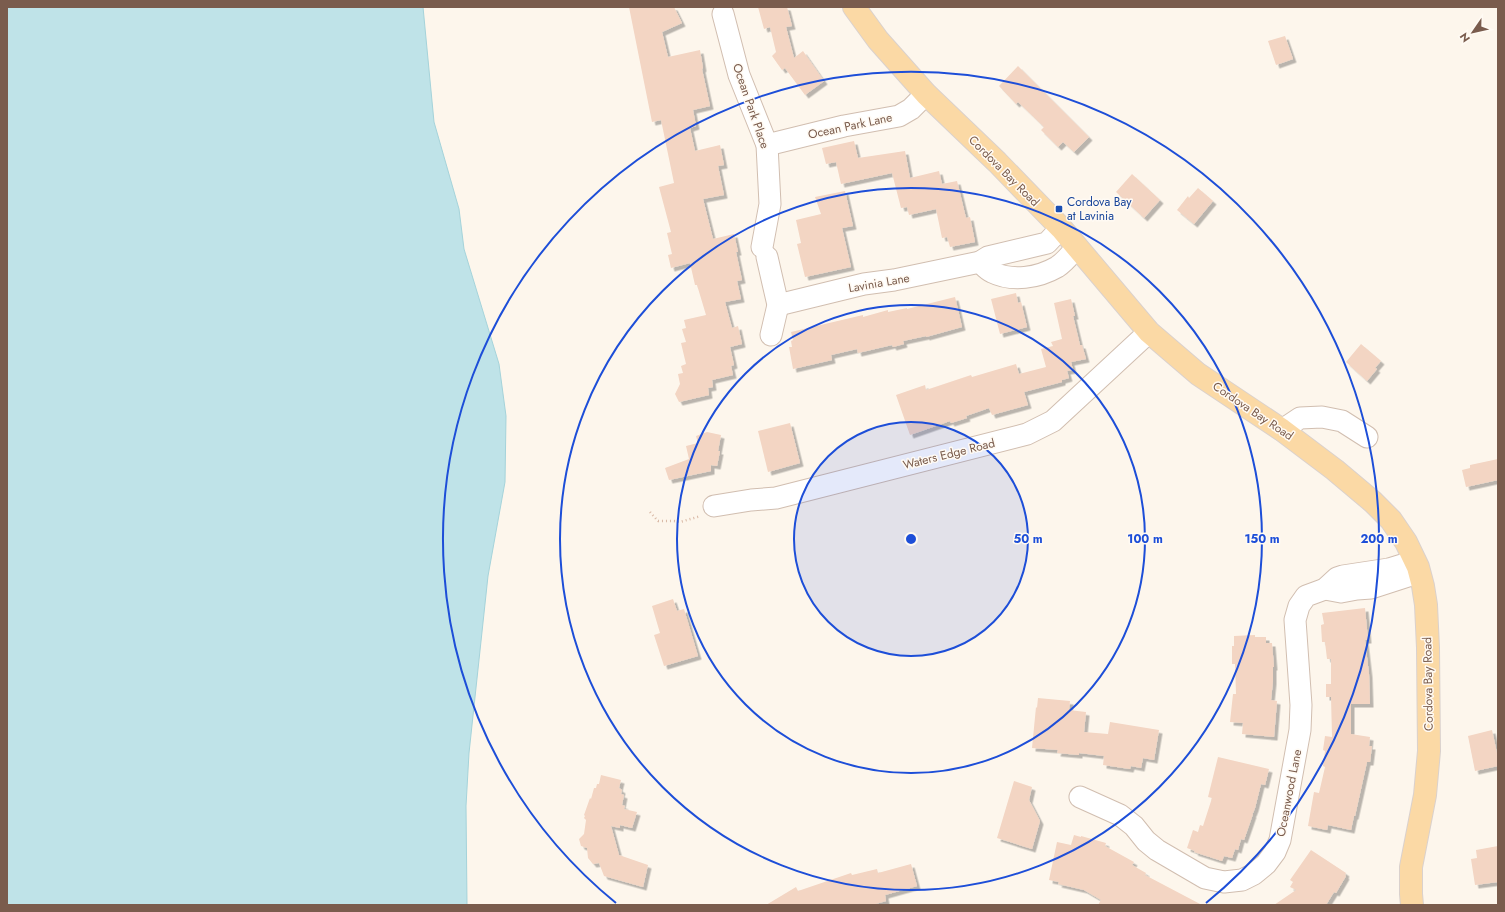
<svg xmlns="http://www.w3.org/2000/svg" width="1505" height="912" viewBox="0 0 1505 912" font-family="Jost,sans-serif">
  <defs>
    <filter id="shadow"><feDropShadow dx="3.5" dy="3.5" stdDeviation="0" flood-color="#0004"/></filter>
  </defs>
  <rect width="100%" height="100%" fill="#fdf6ec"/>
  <!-- water -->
  <path fill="#bfe3e8" stroke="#a5d3da" d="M 7,7 L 423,7 L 434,122 L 459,209 L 464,249 L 499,364 L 506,416 L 505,482 L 488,576 L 469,753 L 466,806 L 467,905 L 7,905 Z"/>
  <!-- building -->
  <g fill="#f3d5c3" filter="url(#shadow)">
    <path d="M 629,7 L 674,7 L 682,23 L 662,32 L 668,57 L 700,50 L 703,68 L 702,69 L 710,106 L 693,110 L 696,126 L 690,128 L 695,151 L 720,145 L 724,165 L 718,166 L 724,195 L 703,199 L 713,239 L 734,234 L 738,252 L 736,252 L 742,280 L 737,281 L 741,299 L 725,302 L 732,328 L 738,326 L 742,344 L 730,347 L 734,365 L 731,366 L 733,375 L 712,380 L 713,387 L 708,388 L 709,395 L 679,402 L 675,394 L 680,384 L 678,374 L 683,373 L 681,366 L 686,364 L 681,343 L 686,342 L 682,329 L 686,328 L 684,320 L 706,315 L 697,285 L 695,285 L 690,263 L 671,268 L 668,255 L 672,254 L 667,233 L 671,232 L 659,187 L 674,183 L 661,120 L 652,122 Z"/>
    <path d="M 758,7 L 787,7 L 792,26 L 786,27 L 794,58 L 803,51 L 824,81 L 805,95 L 785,68 L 782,70 L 772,56 L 776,52 L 770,27 L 764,29 Z"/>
    <path d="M 1285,36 L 1293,59 L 1276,65 L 1268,41 Z"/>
    <path d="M 1018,66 L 1089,137 L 1074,152 L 1063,142 L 1058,147 L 1041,130 L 1044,127 L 1018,102 L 1016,104 L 999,86 Z"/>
    <path d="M 854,141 L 858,158 L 905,151 L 910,178 L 939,171 L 942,184 L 957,181 L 966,218 L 970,217 L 975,242 L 950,247 L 947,237 L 942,238 L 936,209 L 909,215 L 907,207 L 901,208 L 892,173 L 841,184 L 836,162 L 826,164 L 822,148 Z"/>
    <path d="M 1132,174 L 1160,200 L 1144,218 L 1116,192 Z"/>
    <path d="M 1198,188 L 1213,201 L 1194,224 L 1177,210 L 1188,196 L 1189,198 Z"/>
    <path d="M 845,191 L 853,226 L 842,228 L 851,267 L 805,277 L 797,244 L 801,243 L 796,220 L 821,214 L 815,197 Z"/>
    <path d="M 1016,293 L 1018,303 L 1021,302 L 1027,327 L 1000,334 L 991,299 Z"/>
    <path d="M 955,297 L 962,327 L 926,337 L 926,336 L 903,341 L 904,344 L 893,347 L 892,345 L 858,353 L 857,349 L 831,355 L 832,360 L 793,369 L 789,347 L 792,347 L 791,341 L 793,340 L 791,332 L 863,315 L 863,317 L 888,310 L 888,312 L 907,308 L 907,309 Z"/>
    <path d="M 1071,299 L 1075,316 L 1073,316 L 1080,345 L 1082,345 L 1086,359 L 1071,362 L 1073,370 L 1067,371 L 1069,378 L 1062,380 L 1062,382 L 1024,392 L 1028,405 L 992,415 L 989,408 L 966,416 L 967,418 L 951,423 L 950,421 L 910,435 L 896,395 L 925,385 L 926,390 L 971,375 L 972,377 L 1016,364 L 1019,374 L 1046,367 L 1041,349 L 1053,346 L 1051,342 L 1062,339 L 1054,303 Z"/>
    <path d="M 1361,344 L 1381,361 L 1375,368 L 1377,369 L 1367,381 L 1346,362 Z"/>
    <path d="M 790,423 L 800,463 L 768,472 L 758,431 Z"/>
    <path d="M 707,432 L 721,435 L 718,451 L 720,451 L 717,466 L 711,465 L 711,471 L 669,480 L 665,468 L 689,459 L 686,446 L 698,443 L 696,436 Z"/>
    <path d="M 1498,459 L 1498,480 L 1466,487 L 1462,470 L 1470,468 L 1470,465 Z"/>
    <path d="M 673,599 L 677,611 L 684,609 L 698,656 L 664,666 L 654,635 L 660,633 L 652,606 Z"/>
    <path d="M 1365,608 L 1368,640 L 1365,640 L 1369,674 L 1370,704 L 1351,704 L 1351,734 L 1370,737 L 1369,746 L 1372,746 L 1370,762 L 1367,762 L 1355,816 L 1354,816 L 1351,830 L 1328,825 L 1327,830 L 1308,826 L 1314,792 L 1319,793 L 1325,767 L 1323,766 L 1325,751 L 1323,750 L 1325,736 L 1332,737 L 1331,697 L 1326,697 L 1326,684 L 1331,684 L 1331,659 L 1327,659 L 1325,642 L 1322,642 L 1321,625 L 1324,624 L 1322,613 Z"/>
    <path d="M 1255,635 L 1255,637 L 1266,637 L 1266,643 L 1272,643 L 1274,667 L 1273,667 L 1273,681 L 1271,700 L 1277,701 L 1274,737 L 1242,734 L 1243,723 L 1230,722 L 1233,694 L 1236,694 L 1235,664 L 1232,664 L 1232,646 L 1234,646 L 1234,636 Z"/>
    <path d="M 1038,698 L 1070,701 L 1069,710 L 1086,712 L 1084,732 L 1108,734 L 1110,722 L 1159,730 L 1154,760 L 1143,758 L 1141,768 L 1131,766 L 1130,769 L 1103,765 L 1104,756 L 1079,753 L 1079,755 L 1057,753 L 1058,750 L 1032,748 L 1036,707 L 1037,708 Z"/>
    <path d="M 1492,730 L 1498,758 L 1498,766 L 1475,771 L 1468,736 Z"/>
    <path d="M 1218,757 L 1269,769 L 1265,785 L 1261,784 L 1255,808 L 1253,813 L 1252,813 L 1253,814 L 1244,840 L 1241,839 L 1238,850 L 1235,849 L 1232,858 L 1224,856 L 1222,861 L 1194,852 L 1195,851 L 1187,848 L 1193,830 L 1198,832 L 1200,825 L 1203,826 L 1212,798 L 1208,797 Z"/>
    <path d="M 601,775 L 621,780 L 619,788 L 622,790 L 621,794 L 624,795 L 622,805 L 625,806 L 624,809 L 637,812 L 632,828 L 620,825 L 620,828 L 611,826 L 619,855 L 648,865 L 643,887 L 604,876 L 599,863 L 593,864 L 588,858 L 587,848 L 581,846 L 579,839 L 584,834 L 586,820 L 584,818 L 585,816 L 584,815 L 590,798 L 591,799 L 594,788 L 596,788 L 597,784 L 599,784 Z"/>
    <path d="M 1014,781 L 1032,787 L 1029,800 L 1040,821 L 1032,849 L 997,838 Z"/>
    <path d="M 1074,835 L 1081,837 L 1081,836 L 1106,843 L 1105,846 L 1134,862 L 1132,865 L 1146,873 L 1145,875 L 1202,905 L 1098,905 L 1101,900 L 1084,890 L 1058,884 L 1059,882 L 1049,880 L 1057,842 L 1071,845 Z"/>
    <path d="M 1498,846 L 1498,882 L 1475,885 L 1471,859 L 1477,858 L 1476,850 Z"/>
    <path d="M 1311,850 L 1346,873 L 1345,875 L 1346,876 L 1336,893 L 1334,892 L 1326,905 L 1274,905 L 1296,890 L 1290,887 L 1293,882 L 1290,880 Z"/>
    <path d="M 911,864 L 917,886 L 885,895 L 886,901 L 872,905 L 766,905 L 796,887 L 798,891 L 851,873 L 852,875 L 877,869 L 878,873 Z"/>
  </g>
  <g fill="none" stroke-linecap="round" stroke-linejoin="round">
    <defs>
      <g id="minor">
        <path d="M 723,14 L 739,75 L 767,145 L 770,204 L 762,247"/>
        <path d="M 767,145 L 844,126 L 899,116 L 911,109 L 926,94"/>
        <path d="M 767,257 L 778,305 L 771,335"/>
        <path d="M 980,262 C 983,265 987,270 992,272 C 1012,282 1038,278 1057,267 C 1065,262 1071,254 1077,247"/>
        <path d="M 778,305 L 864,284 L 894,280 L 980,262 L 988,257 L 1047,243 L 1061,228"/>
        <path d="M 1282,430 L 1300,418 L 1322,417 L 1342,421 L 1367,437"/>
        <path d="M 714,506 L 751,500 L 776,498 L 1027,434 L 1053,421 L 1149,332"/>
        <path d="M 1325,589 L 1341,592 L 1357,589 L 1371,588 L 1408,576"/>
        <path d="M 1080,797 L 1120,815 L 1134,826 L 1146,841 L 1157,850 L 1205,878 L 1224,882 L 1242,880 L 1254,874 L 1266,864 L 1275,852 L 1280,840 L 1300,730 L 1301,705 L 1295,620 L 1299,606 L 1306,596 L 1325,589 L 1337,578 L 1343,576 L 1389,569 L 1415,561"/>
      </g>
      <path id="major" d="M 854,7 L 878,40 L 926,94 L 997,162 L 1061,228 L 1149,332 L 1198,374 L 1282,430 L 1335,470 L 1373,502 L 1391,520 L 1406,542 L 1418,567 L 1423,586 L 1426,605 L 1428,648 L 1429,751 L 1425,795 L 1411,867 L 1411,894 L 1412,905"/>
    </defs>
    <!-- minor casing -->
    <use href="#minor" stroke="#d1beb0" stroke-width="23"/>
    <!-- major casing -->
    <use href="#major" stroke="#dad1cd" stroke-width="24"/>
    <!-- path -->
    <path stroke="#d9b8a5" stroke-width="2.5" stroke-dasharray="1 3" stroke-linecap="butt" d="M 650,512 L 658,521 L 674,521 L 680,522 L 701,516"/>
    <!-- minor -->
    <use href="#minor" stroke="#fff" stroke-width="21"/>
    <!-- major -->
    <use href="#major" stroke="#fbd9a5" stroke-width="22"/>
  </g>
  <!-- distance rings -->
  <circle cx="911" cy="539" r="117" fill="#1d4ed8" fill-opacity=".12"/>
  <g fill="none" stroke="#1d4ed8" stroke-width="2">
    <circle cx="911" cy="539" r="117"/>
    <circle cx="911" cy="539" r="234"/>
    <circle cx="911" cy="539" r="351"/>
    <path d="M616 903A468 468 0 1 1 1206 903"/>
  </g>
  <!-- markers -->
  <rect fill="#1a4fb4" stroke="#fffaf3" stroke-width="1.5" x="1055" y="205" width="8" height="8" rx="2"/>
  <g text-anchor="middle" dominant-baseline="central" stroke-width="3" stroke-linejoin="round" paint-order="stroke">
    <!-- street labels -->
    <g font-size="12" fill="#7a5c4d" stroke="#fffaf3">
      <text transform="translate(751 106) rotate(71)">Ocean Park Place</text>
      <text transform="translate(850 126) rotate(-12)">Ocean Park Lane</text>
      <text transform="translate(1004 171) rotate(45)">Cordova Bay Road</text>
      <text transform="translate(879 283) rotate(-10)">Lavinia Lane</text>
      <text transform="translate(1253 411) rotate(34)">Cordova Bay Road</text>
      <text transform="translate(949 454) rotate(-14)">Waters Edge Road</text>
      <text transform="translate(1428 684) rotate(-91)">Cordova Bay Road</text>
      <text transform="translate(1289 793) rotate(-79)">Oceanwood Lane</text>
    </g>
    <!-- transit labels -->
    <g font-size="12" fill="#164399" stroke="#fffaf3" text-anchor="start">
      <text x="1067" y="202">Cordova Bay<tspan x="1067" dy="14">at Lavinia</tspan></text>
    </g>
  </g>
  <circle cx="911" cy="539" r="6" fill="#1d4ed8" stroke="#fffaf3" stroke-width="2"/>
  <g font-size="12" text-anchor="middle" font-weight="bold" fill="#1d4ed8" stroke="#fffaf3" stroke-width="3" stroke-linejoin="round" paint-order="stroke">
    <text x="1028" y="543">50 m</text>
    <text x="1145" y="543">100 m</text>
    <text x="1262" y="543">150 m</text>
    <text x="1379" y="543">200 m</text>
  </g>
  <!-- border -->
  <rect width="1505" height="912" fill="none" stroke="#7a5c4d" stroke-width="16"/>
  <!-- north arrow -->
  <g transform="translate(1473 32) rotate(236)" stroke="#fffaf3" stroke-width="3" paint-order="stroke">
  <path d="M0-3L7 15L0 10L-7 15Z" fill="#7a5c4d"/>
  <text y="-6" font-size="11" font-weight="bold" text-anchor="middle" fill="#7a5c4d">N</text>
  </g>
</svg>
